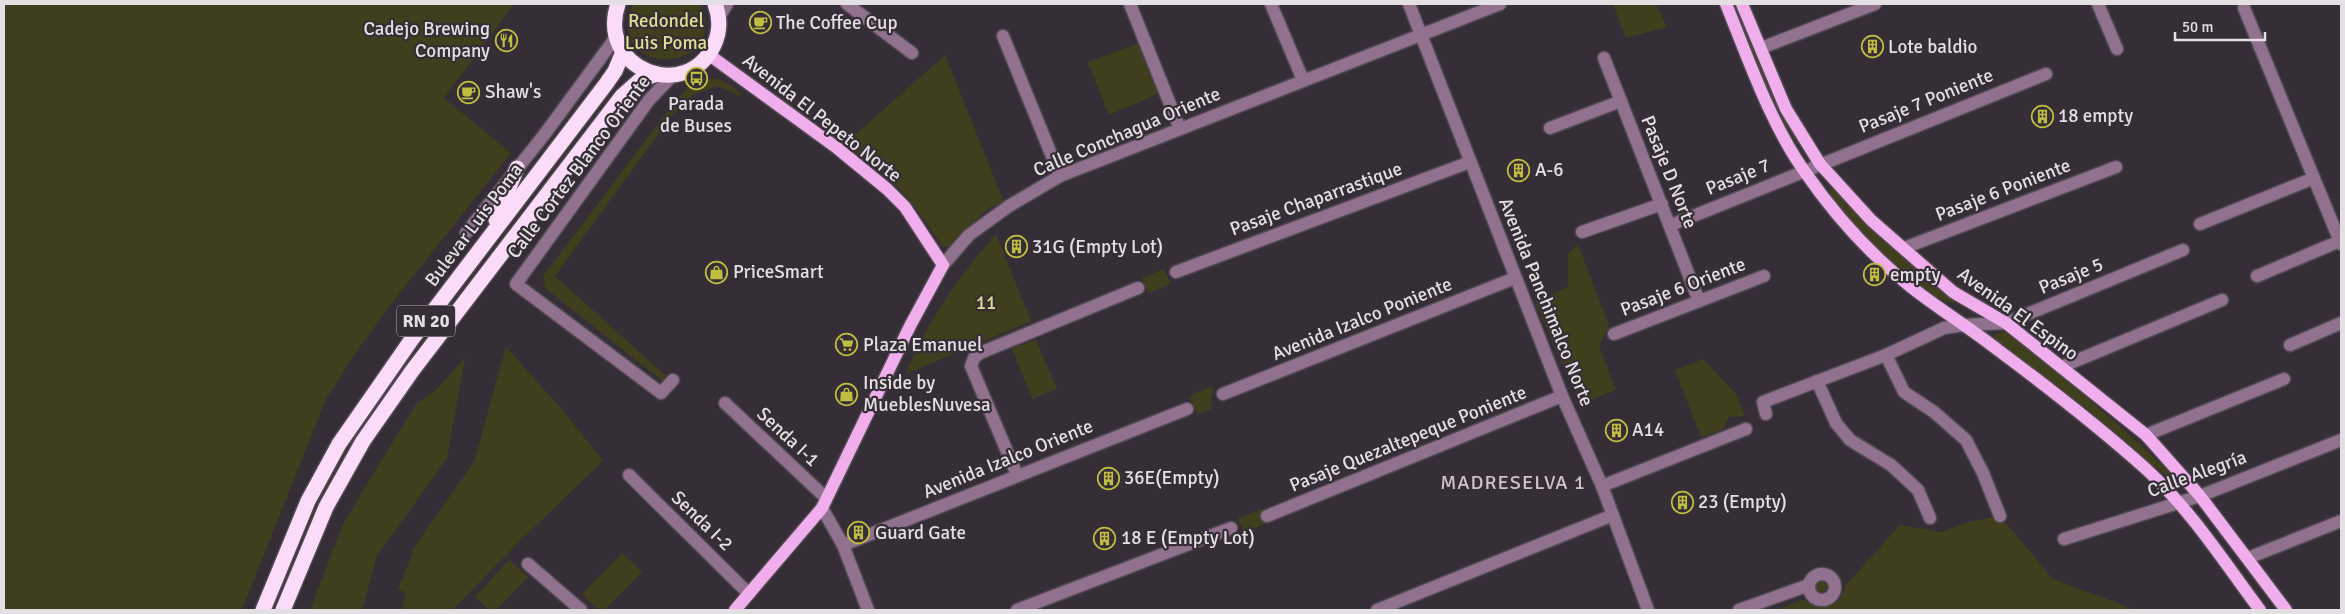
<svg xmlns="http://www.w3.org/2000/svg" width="2345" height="614" viewBox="0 0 2345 614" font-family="Signika,sans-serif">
  <rect width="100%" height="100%" fill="#362e36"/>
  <!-- green -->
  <g fill="#3f3f1d">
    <path d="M 4,4 L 514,4 L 444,98 L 511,153 L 395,299 L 354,355 L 325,401 L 242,610 L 4,610 Z"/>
    <path d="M 633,4 L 700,4 C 733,75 601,80 633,4 Z"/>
    <path d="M 1613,4 L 1656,4 L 1667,27 L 1626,38 Z"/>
    <path d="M 1732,4 L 1738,4 L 1802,142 L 1800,145 L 1796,143 L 1788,128 L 1780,120 L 1761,80 Z"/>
    <path d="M 1139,43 L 1159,93 L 1109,115 L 1088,62 Z"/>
    <path d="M 945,55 L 1004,202 L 988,208 L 950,247 L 943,247 L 919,212 L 889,176 L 845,144 Z"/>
    <path d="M 715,78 L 730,84 L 741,94 L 740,96 L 717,86 L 693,95 L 673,114 L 555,276 L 666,376 L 666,384 L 545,288 L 543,276 L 674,103 L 689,86 Z"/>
    <path d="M 1837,184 L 1958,299 L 1958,303 C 1922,306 1850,221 1828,193 Z"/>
    <path d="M 996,234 L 1031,321 L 906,374 C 927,321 958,277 996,234 Z"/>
    <path d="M 1578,244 L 1609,326 L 1599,346 L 1616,390 L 1580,404 L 1535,302 L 1568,287 L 1568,254 Z"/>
    <path d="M 1164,269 L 1171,284 L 1148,293 L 1142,278 Z"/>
    <path d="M 2002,332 L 2008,332 C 2067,380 2124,428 2178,480 L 2174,483 L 2159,469 L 2150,464 L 2082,407 L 1996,340 L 1994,335 Z"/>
    <path d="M 1036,340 L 1057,389 L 1032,399 L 1012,348 Z"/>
    <path d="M 506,347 L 560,407 L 603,461 L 524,537 L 452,610 L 402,610 L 406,592 L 398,590 L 415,546 L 474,462 Z"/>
    <path d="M 465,358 L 447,458 L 377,556 L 362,610 L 310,610 L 343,524 L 416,404 L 436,390 Z"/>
    <path d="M 1703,359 L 1737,395 L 1745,416 L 1729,417 L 1723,429 L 1701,437 L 1675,370 Z"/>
    <path d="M 1213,386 L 1211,409 L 1198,415 L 1189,396 Z"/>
    <path d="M 1261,509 L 1267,523 L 1244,533 L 1238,518 Z"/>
    <path d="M 2000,516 L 2053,579 L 2136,610 L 1776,610 L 1803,600 L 1815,606 L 1833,605 L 1840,599 L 1847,584 L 1900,525 L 1941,532 L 1968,522 Z"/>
    <path d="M 622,553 L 642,572 L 604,610 L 599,610 L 582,594 Z"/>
    <path d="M 509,560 L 528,577 L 496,610 L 489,610 L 475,597 Z"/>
    <circle cx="1821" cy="586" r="6"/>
  </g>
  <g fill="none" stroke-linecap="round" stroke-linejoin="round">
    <defs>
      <g id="minor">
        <path d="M 847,4 L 912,53"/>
        <path d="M 1130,4 L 1180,129"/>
        <path d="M 1271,4 L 1303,80"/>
        <path d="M 1409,4 L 1562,396 L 1602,486 L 1648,610"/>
        <path d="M 2098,4 L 2117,49"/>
        <path d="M 2244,8 L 2341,244"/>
        <path d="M 718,19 L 727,4"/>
        <path d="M 1003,36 L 1060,176"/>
        <path d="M 1761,48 L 1875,4"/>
        <path d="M 1604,58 L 1699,301"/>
        <path d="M 1550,128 L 1621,101"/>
        <path d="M 2200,224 L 2314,178"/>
        <path d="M 1671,225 L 2046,74"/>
        <path d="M 1582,232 L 1662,204"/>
        <path d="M 466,233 L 544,135 L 616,37"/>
        <path d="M 1904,248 L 2116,167"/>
        <path d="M 943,265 L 969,235 L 1009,206 L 1060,176 L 1500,4"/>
        <path d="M 1176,272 L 1470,162"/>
        <path d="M 2257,276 L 2340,241"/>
        <path d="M 1614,334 L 1764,276"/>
        <path d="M 2290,345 L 2341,323"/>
        <path d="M 2061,367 L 2222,300"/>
        <path d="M 673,380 L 661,393 L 516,284 L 649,100 L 673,75"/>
        <path d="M 1817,381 L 1836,423 L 1850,440 L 1891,465 L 1918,490 L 1930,518"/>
        <path d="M 1223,394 L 1515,278"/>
        <path d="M 725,403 L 826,498"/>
        <path d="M 1766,414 L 1763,402 L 1886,355"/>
        <path d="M 2146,435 L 2284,379"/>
        <path d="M 629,475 L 749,594"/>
        <path d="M 1017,475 L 971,366 L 974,358 L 980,353 L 1138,288"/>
        <path d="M 1602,486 L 1746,429"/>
        <path d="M 822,508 L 843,545 L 868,610"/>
        <path d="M 1267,516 L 1562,396"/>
        <path d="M 2000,516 L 1983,473 L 1966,440 L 1934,412 L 1904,392 L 1886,355 L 1944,328 L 1964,325 L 2006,323 L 2183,250"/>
        <path d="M 2064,539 L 2200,496 L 2341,440"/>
        <path d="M 843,545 L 1187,409"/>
        <path d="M 2248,558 L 2341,521"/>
        <path d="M 528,564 L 581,610"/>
        <circle cx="1822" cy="587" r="13"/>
        <path d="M 1017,610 L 1231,528"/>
        <path d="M 1377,610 L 1613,515"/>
        <path d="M 1739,610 L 1809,585"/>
      </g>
      <g id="major">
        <path d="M 1726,4 C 1748,58 1771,125 1805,172 C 1834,214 1871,255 1911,287 C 1939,309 1970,328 1998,350 C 2049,388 2099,427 2146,469 C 2191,510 2224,562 2260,610"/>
        <path d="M 1742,4 L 1786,109 L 1820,164 L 1831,176 L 1871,220 L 1953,292 L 2006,323 L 2146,435 L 2200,496 L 2286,610"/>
        <path d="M 708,54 L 837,148 L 887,189 L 905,207 L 943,265 L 910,326 L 822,508 L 735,610"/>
      </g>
      <g id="highway">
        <path d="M 618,4 C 596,69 686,104 714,45 C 720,32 720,17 715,4"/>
        <path d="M 496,220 L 517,168"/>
        <path d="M 263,610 L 308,501 L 339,444 L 412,339 L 606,84 L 615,71 L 623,52"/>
        <path d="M 283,610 L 326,507 L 363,441 L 412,371 L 622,96 L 640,80 L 657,74"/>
      </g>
    </defs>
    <!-- minor casing -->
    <use href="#minor" stroke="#524a52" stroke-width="15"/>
    <!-- major casing -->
    <use href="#major" stroke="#524a52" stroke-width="15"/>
    <!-- highway casing -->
    <use href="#highway" stroke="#524a52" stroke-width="18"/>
    <!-- minor -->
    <use href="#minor" stroke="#90718e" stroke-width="12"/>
    <!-- major -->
    <use href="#major" stroke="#f0afec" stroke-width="12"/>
    <!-- highway -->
    <use href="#highway" stroke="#fadbf8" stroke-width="15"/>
  </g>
  <!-- icons -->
  <defs>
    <symbol id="cafe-ring" viewBox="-11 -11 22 22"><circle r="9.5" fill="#362e36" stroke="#c0be41" stroke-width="1.5"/><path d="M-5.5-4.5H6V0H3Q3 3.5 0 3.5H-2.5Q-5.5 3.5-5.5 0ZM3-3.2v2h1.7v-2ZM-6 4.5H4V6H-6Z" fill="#c0be41"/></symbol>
    <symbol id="restaurant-ring" viewBox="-11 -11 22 22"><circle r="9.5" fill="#362e36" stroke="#c0be41" stroke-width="1.5"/><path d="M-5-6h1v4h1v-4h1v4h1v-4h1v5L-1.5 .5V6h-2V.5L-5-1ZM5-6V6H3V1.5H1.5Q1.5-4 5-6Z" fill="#c0be41"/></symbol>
    <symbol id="building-ring" viewBox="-11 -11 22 22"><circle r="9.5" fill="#362e36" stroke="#c0be41" stroke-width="1.5"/><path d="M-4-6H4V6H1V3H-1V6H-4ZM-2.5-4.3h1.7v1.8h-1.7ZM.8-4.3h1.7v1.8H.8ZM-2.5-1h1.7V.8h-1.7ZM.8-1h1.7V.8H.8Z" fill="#c0be41"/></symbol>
    <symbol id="bus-ring" viewBox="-11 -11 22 22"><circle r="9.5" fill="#362e36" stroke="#c0be41" stroke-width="1.5"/><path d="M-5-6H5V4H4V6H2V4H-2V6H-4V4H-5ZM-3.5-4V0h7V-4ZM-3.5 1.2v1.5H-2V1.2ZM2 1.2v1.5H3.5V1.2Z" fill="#c0be41"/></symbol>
    <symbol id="shop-ring" viewBox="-11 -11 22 22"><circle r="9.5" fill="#362e36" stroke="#c0be41" stroke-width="1.5"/><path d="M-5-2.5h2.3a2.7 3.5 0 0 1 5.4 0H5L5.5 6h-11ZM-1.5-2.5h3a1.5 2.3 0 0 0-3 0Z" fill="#c0be41"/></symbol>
    <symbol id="supermarket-ring" viewBox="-11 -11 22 22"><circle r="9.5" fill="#362e36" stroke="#c0be41" stroke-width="1.5"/><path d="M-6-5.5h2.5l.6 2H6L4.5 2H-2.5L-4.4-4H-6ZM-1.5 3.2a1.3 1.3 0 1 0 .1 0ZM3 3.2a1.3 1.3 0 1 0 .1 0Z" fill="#c0be41"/></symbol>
  </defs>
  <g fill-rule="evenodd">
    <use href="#cafe-ring" x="748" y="10" width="25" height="25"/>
    <use href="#restaurant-ring" x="494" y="28" width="25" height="25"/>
    <use href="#building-ring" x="1860" y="34" width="25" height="25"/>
    <use href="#bus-ring" x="684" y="66" width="25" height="25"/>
    <use href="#cafe-ring" x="456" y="80" width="25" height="25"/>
    <use href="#building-ring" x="2030" y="104" width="25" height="25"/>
    <use href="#building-ring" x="1506" y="158" width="25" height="25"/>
    <use href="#building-ring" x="1004" y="234" width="25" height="25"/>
    <use href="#shop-ring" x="704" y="260" width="25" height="25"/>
    <use href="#building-ring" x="1862" y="262" width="25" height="25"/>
    <use href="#supermarket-ring" x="834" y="332" width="25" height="25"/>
    <use href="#shop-ring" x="834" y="382" width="25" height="25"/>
    <use href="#building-ring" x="1604" y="418" width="25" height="25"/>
    <use href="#building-ring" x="1096" y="466" width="25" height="25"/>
    <use href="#building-ring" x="1670" y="490" width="25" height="25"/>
    <use href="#building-ring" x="846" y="520" width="25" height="25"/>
    <use href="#building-ring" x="1092" y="526" width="25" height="25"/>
  </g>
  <g text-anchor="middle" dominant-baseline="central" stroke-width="4.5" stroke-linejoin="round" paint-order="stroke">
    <!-- shield labels -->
    <rect fill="#362e36" stroke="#b0aaaf" stroke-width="1" x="397" y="305.5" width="58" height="31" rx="4"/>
    <g font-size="18" font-weight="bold" fill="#e4dfe3">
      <text x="426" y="321">RN 20</text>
    </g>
    <!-- park labels -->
    <g font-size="19" fill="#dfdf93" stroke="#362e36">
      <text x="666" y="21">Redondel<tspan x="666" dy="22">Luis Poma</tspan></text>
      <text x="986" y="303">11</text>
    </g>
    <!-- poi labels -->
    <g font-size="19" fill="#e4dfe3" stroke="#362e36" text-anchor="start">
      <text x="776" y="23">The Coffee Cup</text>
      <text x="490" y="29" text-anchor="end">Cadejo Brewing<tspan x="490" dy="22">Company</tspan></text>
      <text x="1888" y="47">Lote baldio</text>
      <text x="485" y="92">Shaw's</text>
      <text x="696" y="104" text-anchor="middle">Parada<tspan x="696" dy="22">de Buses</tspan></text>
      <text x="2058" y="116">18 empty</text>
      <text x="1535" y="170">A-6</text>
      <text x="1032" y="247">31G (Empty Lot)</text>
      <text x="733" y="272">PriceSmart</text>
      <text x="1890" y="275">empty</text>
      <text x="863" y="345">Plaza Emanuel</text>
      <text x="863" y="383">Inside by<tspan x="863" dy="22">MueblesNuvesa</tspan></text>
      <text x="1632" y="430">A14</text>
      <text x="1124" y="478">36E(Empty)</text>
      <text x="1698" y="502">23 (Empty)</text>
      <text x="875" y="533">Guard Gate</text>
      <text x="1121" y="538">18 E (Empty Lot)</text>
    </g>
    <!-- street labels -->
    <g font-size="19" fill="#e4dfe3" stroke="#362e36">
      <text transform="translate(1926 101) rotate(-22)">Pasaje 7 Poniente</text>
      <text transform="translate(822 118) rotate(38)">Avenida El Pepeto Norte</text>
      <text transform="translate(1127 132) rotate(-23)">Calle Conchagua Oriente</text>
      <text transform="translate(579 167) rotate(-53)">Calle Cortez Blanco Oriente</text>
      <text transform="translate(1669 172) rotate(68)">Pasaje D Norte</text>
      <text transform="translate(1738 177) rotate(-22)">Pasaje 7</text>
      <text transform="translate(2003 190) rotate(-21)">Pasaje 6 Poniente</text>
      <text transform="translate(1316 199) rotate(-20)">Pasaje Chaparrastique</text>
      <text transform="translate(474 225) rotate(-53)">Bulevar Luis Poma</text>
      <text transform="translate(2071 276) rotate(-22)">Pasaje 5</text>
      <text transform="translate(1683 287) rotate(-21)">Pasaje 6 Oriente</text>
      <text transform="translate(1546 302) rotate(68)">Avenida Panchimalco Norte</text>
      <text transform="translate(2018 314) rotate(36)">Avenida El Espino</text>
      <text transform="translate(1362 319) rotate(-22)">Avenida Izalco Poniente</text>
      <text transform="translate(788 437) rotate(43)">Senda I-1</text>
      <text transform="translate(1408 439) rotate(-22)">Pasaje Quezaltepeque Poniente</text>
      <text transform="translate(1008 459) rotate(-22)">Avenida Izalco Oriente</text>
      <text transform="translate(2197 474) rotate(-20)">Calle Alegría</text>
      <text transform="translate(702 521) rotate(44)">Senda I-2</text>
    </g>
    <!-- neighbourhood labels -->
    <g font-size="20" letter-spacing="1" fill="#cdc2cc" stroke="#362e36">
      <text x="1513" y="482">MADRESELVA 1</text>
    </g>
  </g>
  <!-- border -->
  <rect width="2345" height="614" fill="none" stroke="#e4dfe3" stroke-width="10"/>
  <!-- scale -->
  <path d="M2175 32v8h90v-8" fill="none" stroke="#e4dfe3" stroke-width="2.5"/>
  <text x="2182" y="32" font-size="15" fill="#e4dfe3" stroke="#362e36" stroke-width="4" paint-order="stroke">50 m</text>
</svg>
